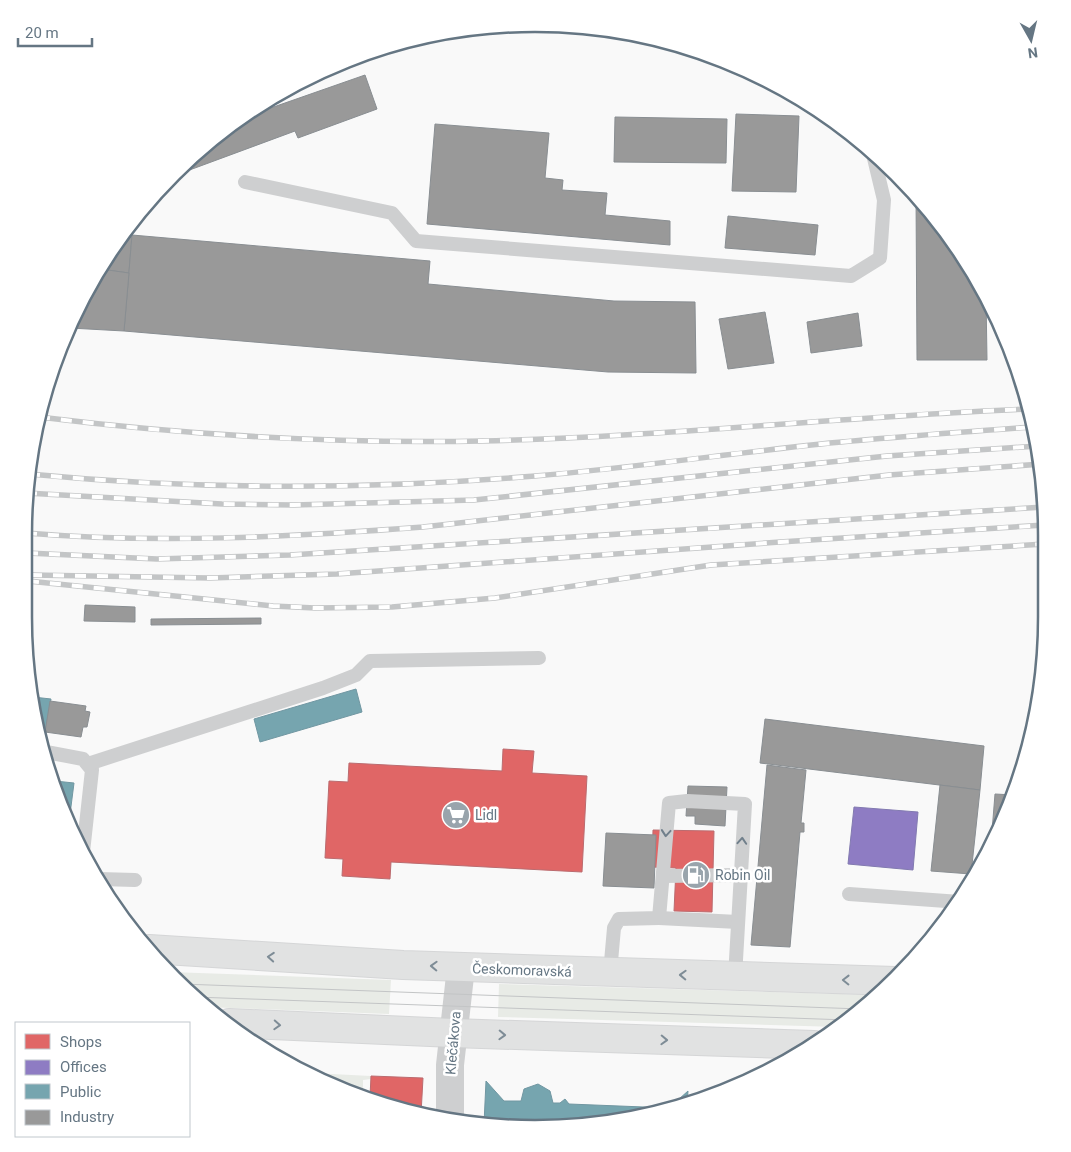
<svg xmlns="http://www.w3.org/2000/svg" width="1071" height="1152" viewBox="0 0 1071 1152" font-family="Roboto,sans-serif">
  <rect width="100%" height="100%" fill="#f9f9f9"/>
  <!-- green -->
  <g fill="#e8ebe6">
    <path d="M 170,972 L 391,980 L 389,1014 L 206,1007 Z"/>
    <path d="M 499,984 L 877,995 L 838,1027 L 498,1017 Z"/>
    <path d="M 312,1073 L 371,1076 L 371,1079 L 363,1080 L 363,1091 L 370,1091 L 370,1097 Z"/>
  </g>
  <!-- shops -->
  <g fill="#e06666" stroke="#bb6b6f">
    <path d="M 503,749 L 534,751 L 532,773 L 587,776 L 582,872 L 391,862 L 390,879 L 342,876 L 343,859 L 325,858 L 329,781 L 348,782 L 349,763 L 502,771 Z"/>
    <path d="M 653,830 L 714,831 L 712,912 L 674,911 L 676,868 L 652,867 Z"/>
    <path d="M 371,1076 L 423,1078 L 421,1114 L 403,1111 L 370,1097 Z"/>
  </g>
  <!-- offices -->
  <path fill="#8e7cc3" stroke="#827ab0" d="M 854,807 L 918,812 L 913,870 L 848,864 Z"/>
  <!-- public -->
  <g fill="#76a5af" stroke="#7197a2">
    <path d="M 356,689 L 362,712 L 260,742 L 254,719 Z"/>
    <path d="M 33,697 L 51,699 L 45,734 L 39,733 L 34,717 Z"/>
    <path d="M 55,781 L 74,783 L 69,822 Z"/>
    <path d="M 486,1081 L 504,1101 L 521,1101 L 524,1089 L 538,1084 L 550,1091 L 553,1103 L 560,1103 L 565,1099 L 569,1104 L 669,1108 L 603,1124 L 502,1127 L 484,1124 Z"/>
    <path d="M 688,1091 L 687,1104 L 669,1108 Z"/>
  </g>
  <!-- industry -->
  <g fill="#999" stroke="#898e92">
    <path d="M 365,75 L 377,109 L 298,138 L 295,131 L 176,175 L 198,151 L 245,117 Z"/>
    <path d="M 736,114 L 799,116 L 796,192 L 732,191 Z"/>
    <path d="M 615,117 L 727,119 L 726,163 L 614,162 Z"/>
    <path d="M 435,124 L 549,133 L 545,178 L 563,180 L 562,190 L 607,193 L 605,215 L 670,221 L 670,245 L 427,224 Z"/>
    <path d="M 916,194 L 979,279 L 986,297 L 987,360 L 917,360 Z"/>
    <path d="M 728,216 L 818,225 L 815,255 L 725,248 Z"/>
    <path d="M 125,231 L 131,231 L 132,235 L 129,273 L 106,270 L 106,262 Z"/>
    <path d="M 132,235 L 430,261 L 428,284 L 614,301 L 695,302 L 696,373 L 608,372 L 124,331 Z"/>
    <path d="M 101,269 L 129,273 L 124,331 L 70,328 L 77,309 Z"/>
    <path d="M 765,312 L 774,363 L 728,369 L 719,319 Z"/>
    <path d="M 858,313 L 862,346 L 811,353 L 807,322 Z"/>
    <path d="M 85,605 L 135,607 L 135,622 L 84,621 Z"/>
    <path d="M 261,618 L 261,624 L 151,625 L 151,619 Z"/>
    <path d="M 50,701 L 86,706 L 85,711 L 90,712 L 87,727 L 83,727 L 81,737 L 45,732 Z"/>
    <path d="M 765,719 L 984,746 L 980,790 L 760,763 Z"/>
    <path d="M 767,765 L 806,770 L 801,823 L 804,823 L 804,832 L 800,832 L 790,947 L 751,945 Z"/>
    <path d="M 940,785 L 980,790 L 971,874 L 931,871 Z"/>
    <path d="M 688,786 L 727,787 L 725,826 L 695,824 L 695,816 L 686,816 Z"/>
    <path d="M 995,794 L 1014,795 L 1008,812 L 991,844 Z"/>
    <path d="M 606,833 L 656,835 L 654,888 L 603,886 Z"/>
  </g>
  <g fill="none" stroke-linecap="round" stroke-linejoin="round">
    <defs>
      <g id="primary">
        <path d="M 149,949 L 403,965 L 895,981"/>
        <path d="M 229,1023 L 453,1033 L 814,1045"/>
      </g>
    </defs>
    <!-- primary casing -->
    <use href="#primary" stroke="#d5d6d7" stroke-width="30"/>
    <!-- lane -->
    <g stroke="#cecfd0" stroke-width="14">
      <path d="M 245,182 L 392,213 L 416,241 L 851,276 L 880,258 L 884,200 L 873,154"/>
      <path d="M 46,752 L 83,759 L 92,770 L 83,852"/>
      <path d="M 88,764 L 323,688 L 356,675 L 370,661 L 539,658"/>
      <path d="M 663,876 L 740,875"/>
      <path d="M 99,879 L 135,880"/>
      <path d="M 849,894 L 960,902"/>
      <path d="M 659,918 L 738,922"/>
      <path d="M 610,973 L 614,928 L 619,919 L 659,918 L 669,803 L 687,801 L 745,804 L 735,977"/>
    </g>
    <!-- street -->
    <path stroke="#cecfd0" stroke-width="28" d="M 450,1118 L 450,1065 L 461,967"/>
    <!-- primary -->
    <use href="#primary" stroke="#e1e2e2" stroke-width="28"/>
    <!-- tram -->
    <g stroke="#c3c5c6" stroke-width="1">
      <path d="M 182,984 L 860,1009"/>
      <path d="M 194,997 L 847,1020"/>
    </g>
    <defs>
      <g id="rail">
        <path d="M 39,417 C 186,435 333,444 482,441 C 664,437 846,416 1029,409"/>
        <path d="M 29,474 C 197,490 367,490 535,476 C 631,468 726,454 821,444 C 892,437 963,432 1033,427"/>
        <path d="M 26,493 L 222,504 L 294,505 L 474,500 L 887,456 L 1038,446"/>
        <path d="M 26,533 C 158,544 291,537 423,527 L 889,475 L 1042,464"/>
        <path d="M 27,553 L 157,559 L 290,555 L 1044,507"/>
        <path d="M 31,575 L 210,578 L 337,574 L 780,542 L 1045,525"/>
        <path d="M 28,581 L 273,606 L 315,608 L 392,607 L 495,598 L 711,565 L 1045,544"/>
      </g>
    </defs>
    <!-- rail casing -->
    <use href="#rail" stroke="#c3c5c6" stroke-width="5.5"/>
    <!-- rail -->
    <use href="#rail" stroke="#fff" stroke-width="4" stroke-dasharray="11" stroke-linecap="butt"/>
  </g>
  <!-- one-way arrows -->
  <defs><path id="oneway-chevron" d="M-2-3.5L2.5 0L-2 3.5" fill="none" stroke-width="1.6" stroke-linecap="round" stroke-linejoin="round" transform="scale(1.25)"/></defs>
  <g stroke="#707f8b">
    <use href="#oneway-chevron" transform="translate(666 833) rotate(95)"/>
    <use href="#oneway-chevron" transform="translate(742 841) rotate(-86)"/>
  </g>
  <g stroke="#7e8c96">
    <use href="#oneway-chevron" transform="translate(271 957) rotate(-176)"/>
    <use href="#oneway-chevron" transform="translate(434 966) rotate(-178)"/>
    <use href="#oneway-chevron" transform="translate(683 975) rotate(-178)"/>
    <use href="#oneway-chevron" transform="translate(846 980) rotate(-179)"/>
    <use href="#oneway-chevron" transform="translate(277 1025) rotate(3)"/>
    <use href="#oneway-chevron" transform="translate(502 1035) rotate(2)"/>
    <use href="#oneway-chevron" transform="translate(664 1040) rotate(2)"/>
  </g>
  <!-- icons -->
  <defs>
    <symbol id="supermarket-disc" viewBox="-11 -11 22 22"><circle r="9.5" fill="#99a4ac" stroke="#fff"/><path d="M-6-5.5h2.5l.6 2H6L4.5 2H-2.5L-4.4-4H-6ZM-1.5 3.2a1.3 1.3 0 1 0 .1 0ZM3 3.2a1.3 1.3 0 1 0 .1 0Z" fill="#fff"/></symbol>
    <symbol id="fuel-disc" viewBox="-11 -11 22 22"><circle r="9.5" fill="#99a4ac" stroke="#fff"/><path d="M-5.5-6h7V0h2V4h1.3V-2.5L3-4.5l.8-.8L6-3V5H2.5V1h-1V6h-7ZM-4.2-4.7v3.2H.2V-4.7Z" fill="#fff"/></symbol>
  </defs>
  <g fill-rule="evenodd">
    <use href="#supermarket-disc" x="440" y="799" width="32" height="32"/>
    <use href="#fuel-disc" x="680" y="859" width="32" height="32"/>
  </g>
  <g text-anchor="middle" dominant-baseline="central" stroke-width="5" stroke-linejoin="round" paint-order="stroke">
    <!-- poi labels -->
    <g font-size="14" fill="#657683" stroke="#fff" text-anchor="start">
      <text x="475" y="815">Lidl</text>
      <text x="715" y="875">Robin Oil</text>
    </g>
    <!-- street labels -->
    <g font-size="14" fill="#657683" stroke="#fff">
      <text transform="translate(522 970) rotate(2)">Českomoravská</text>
      <text transform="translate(453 1043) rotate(-85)">Klečákova</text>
    </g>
  </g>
  <!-- crop -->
  <path d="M0 0H1071V1152H0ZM535 32H535A503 503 0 0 1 1038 535V617A503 503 0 0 1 535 1120H535A503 503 0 0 1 32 617V535A503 503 0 0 1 535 32Z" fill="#fff" fill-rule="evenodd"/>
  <path fill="none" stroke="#657683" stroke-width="2.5" d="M535 32H535A503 503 0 0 1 1038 535V617A503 503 0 0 1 535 1120H535A503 503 0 0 1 32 617V535A503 503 0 0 1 535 32Z"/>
  <!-- legend -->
  <rect x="15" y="1022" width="175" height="115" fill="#ffffff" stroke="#c1c8cd"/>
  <rect x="25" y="1034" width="25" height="15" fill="#e06666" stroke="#c1c8cd"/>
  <text x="60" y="1047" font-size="15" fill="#657683">Shops</text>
  <rect x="25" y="1060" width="25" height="15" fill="#8e7cc3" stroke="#c1c8cd"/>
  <text x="60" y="1072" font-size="15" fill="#657683">Offices</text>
  <rect x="25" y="1084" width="25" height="15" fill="#76a5af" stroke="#c1c8cd"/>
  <text x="60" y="1097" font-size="15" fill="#657683">Public</text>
  <rect x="25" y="1110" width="25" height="15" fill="#999999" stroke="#c1c8cd"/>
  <text x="60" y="1122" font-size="15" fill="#657683">Industry</text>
  <!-- north arrow -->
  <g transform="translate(1031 40) rotate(172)" stroke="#ffffff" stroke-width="4" paint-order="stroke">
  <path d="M0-4L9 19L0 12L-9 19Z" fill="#657683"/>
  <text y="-8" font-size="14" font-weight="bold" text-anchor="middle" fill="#657683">N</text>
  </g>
  <!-- scale -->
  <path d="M18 38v8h74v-8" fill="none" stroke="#657683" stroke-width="2.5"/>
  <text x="25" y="38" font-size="15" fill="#657683" stroke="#ffffff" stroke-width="4" paint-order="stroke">20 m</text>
</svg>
